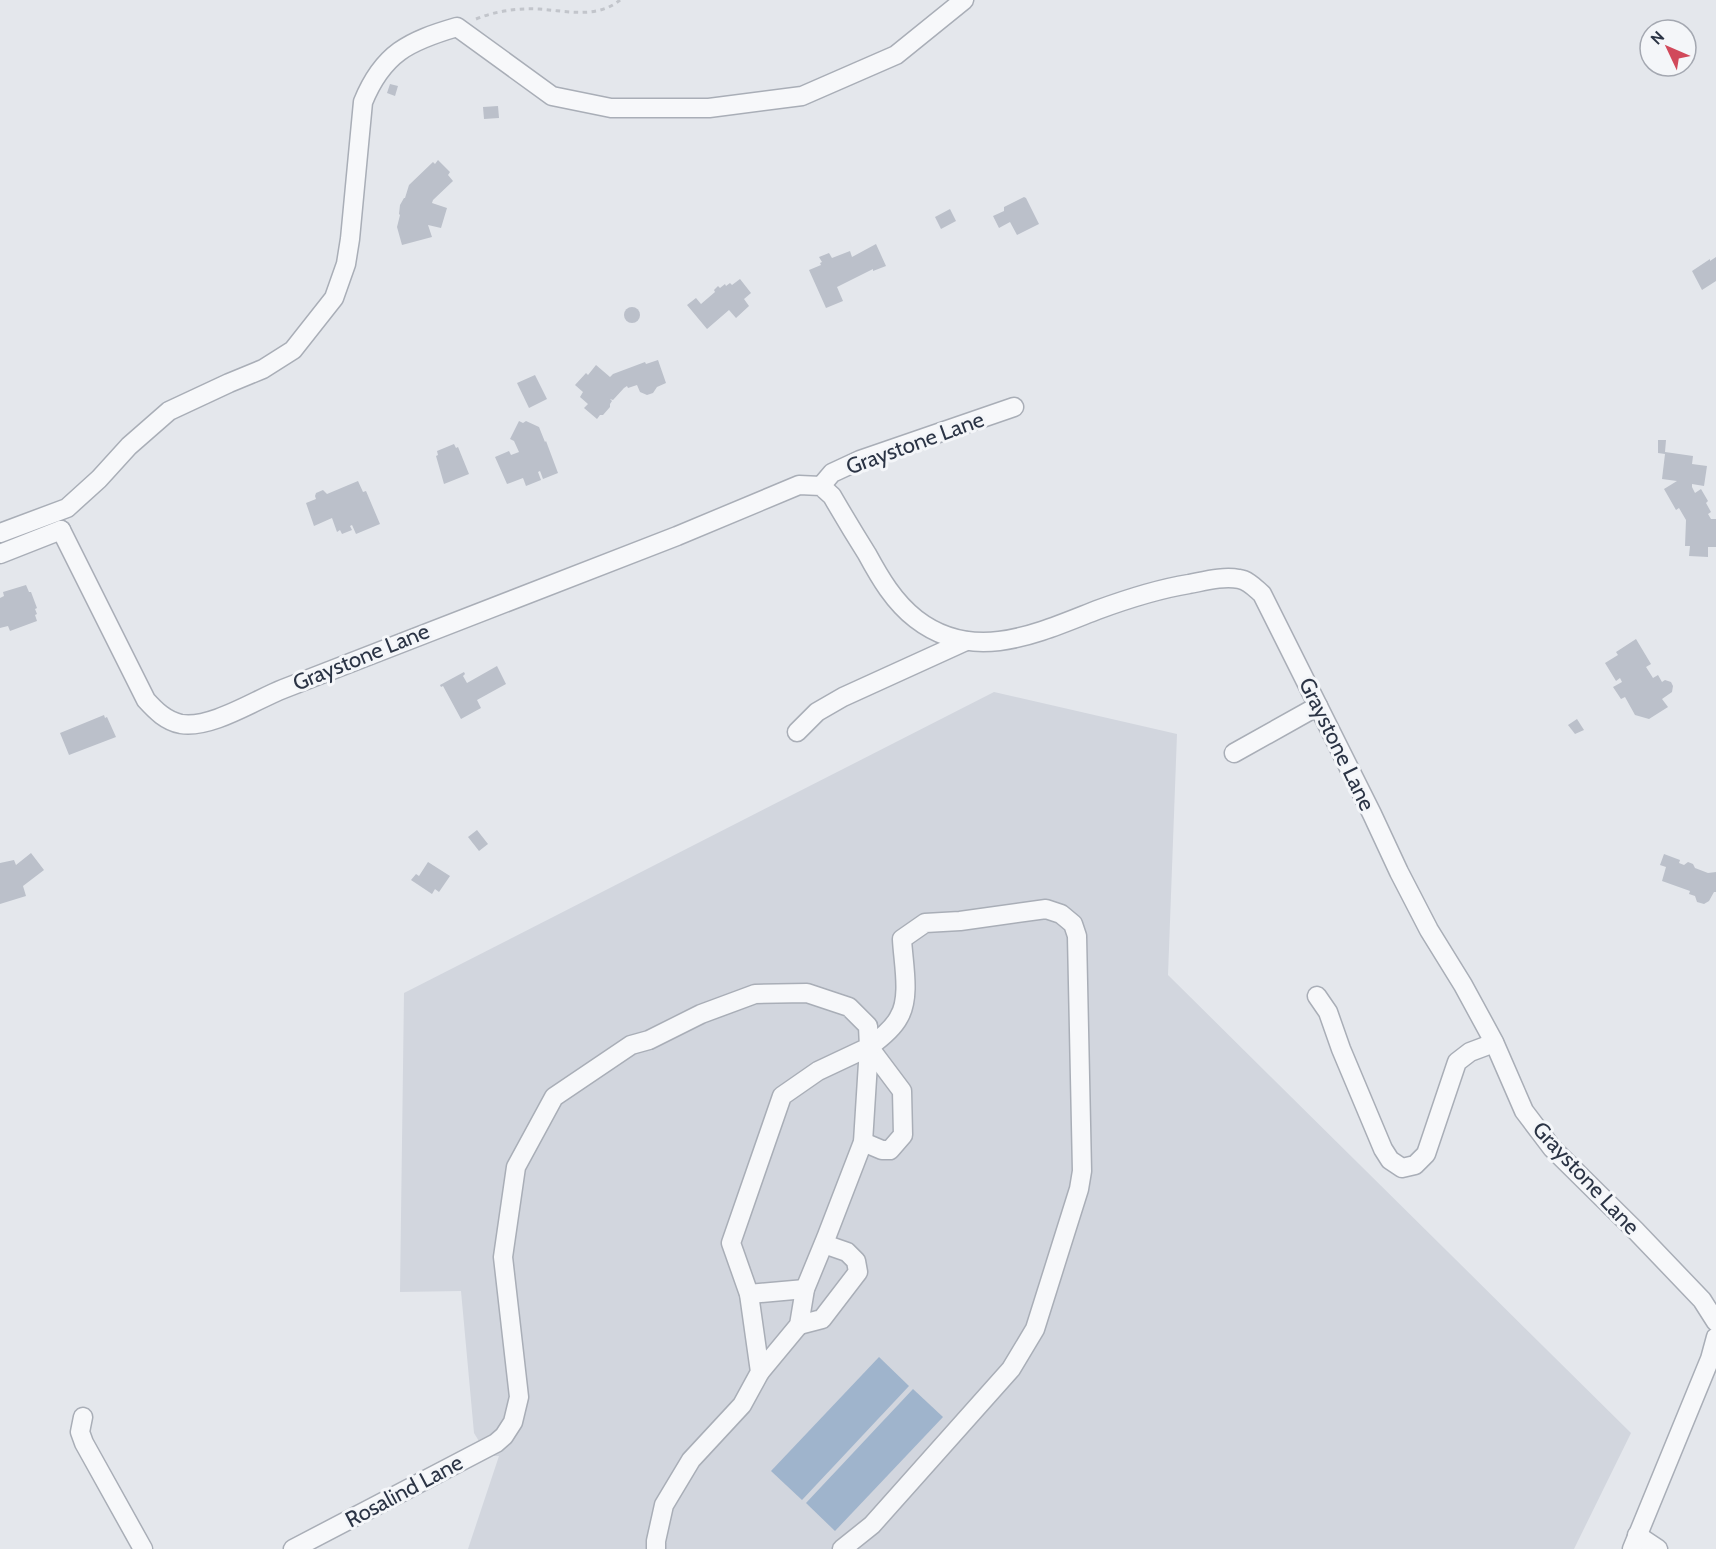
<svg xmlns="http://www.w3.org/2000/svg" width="1716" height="1549" viewBox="0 0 1716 1549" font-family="Cabin,sans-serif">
  <rect width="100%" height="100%" fill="#e4e7ec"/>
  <!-- built -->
  <path fill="#d2d6de" d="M 994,692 L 1177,734 L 1168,975 L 1631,1433 L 1574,1549 L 468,1549 L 499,1456 L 488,1456 L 474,1433 L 461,1291 L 400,1292 L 404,993 Z"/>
  <!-- water -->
  <g fill="#9fb4cc">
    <path d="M 879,1357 L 909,1386 L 802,1500 L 771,1471 Z"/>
    <path d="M 913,1389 L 943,1417 L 835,1531 L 806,1503 Z"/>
  </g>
  <!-- building -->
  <g fill="#bbc0ca">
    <path d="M 390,84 L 398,86 L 395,96 L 387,93 Z"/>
    <path d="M 498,106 L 499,118 L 484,119 L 483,107 Z"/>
    <path d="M 438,160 L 450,172 L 448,175 L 453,181 L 433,200 L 432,203 L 447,208 L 441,228 L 428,225 L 432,237 L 402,245 L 397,227 L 400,215 L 399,214 L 400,205 L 404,198 L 405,198 L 409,185 L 433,162 L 435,164 Z"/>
    <path d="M 1024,197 L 1026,198 L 1039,224 L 1017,235 L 1010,222 L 999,228 L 993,216 L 1004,211 L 1004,207 Z"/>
    <path d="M 950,209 L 956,221 L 941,229 L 935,217 Z"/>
    <path d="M 876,244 L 886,266 L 873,271 L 873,269 L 837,287 L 843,301 L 826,308 L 809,270 L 821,265 L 820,263 L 822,262 L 819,257 L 829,253 L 832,258 L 850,251 L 852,257 Z"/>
    <path d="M 1716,257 L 1716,281 L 1702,290 L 1692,271 L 1710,259 L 1710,261 Z"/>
    <path d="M 740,279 L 751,293 L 744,299 L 749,306 L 736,318 L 729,310 L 707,329 L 687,305 L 696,298 L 701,304 L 715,292 L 714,290 L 718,286 L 720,288 L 725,284 L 726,286 L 730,283 L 732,285 Z"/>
    <circle cx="632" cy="315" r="8"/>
    <path d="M 658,360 L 666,383 L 657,387 L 653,393 L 647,395 L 640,392 L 637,385 L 628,388 L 627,386 L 624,388 L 613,400 L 610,399 L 612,401 L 610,404 L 610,407 L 603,415 L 600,415 L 597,419 L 584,408 L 588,404 L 580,397 L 583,392 L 575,385 L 586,373 L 588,375 L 596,365 L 610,377 L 613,374 L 645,362 L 646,364 Z"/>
    <path d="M 535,375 L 547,399 L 529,408 L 517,383 Z"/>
    <path d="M 519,421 L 523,423 L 526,421 L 539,427 L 545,442 L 546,441 L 558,473 L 543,479 L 540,471 L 538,472 L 541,480 L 526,486 L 523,478 L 507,484 L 495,457 L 509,451 L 511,455 L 519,452 L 514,441 L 510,439 Z"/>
    <path d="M 1658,440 L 1666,440 L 1665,452 L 1693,456 L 1692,464 L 1707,466 L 1704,486 L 1692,484 L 1692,487 L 1695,493 L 1701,489 L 1708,501 L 1706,503 L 1711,512 L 1708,514 L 1711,519 L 1716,519 L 1716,547 L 1708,547 L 1708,557 L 1689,556 L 1690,546 L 1685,546 L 1686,520 L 1679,508 L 1676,510 L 1664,489 L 1677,481 L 1662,479 L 1665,454 L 1658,453 Z"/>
    <path d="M 454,444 L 456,448 L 458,447 L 469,474 L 444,484 L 436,456 L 438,455 L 437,451 Z"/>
    <path d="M 358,481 L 363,492 L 366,491 L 380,524 L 356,534 L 352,525 L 350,526 L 352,530 L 342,534 L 340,530 L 337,532 L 332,518 L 314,526 L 306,503 L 316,499 L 315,496 L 316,493 L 323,490 L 327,494 Z"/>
    <path d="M 26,585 L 29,592 L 31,592 L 37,608 L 35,609 L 37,614 L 35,615 L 37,621 L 10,631 L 8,626 L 0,628 L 0,598 L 4,596 L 3,592 Z"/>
    <path d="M 1636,639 L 1651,664 L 1646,667 L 1653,678 L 1658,675 L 1662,682 L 1665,680 L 1671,682 L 1673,686 L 1672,692 L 1662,699 L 1668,707 L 1649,719 L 1635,715 L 1625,697 L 1621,699 L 1613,687 L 1622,682 L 1620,678 L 1616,681 L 1605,663 L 1618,655 L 1616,652 Z"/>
    <path d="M 497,666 L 506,684 L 477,700 L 481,708 L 461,719 L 443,686 L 441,687 L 440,685 L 464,672 L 465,674 L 463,676 L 467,683 Z"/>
    <path d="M 104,715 L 105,718 L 107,717 L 116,737 L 69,755 L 60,733 Z"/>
    <path d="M 1577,719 L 1584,730 L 1575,734 L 1568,725 Z"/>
    <path d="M 477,830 L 488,844 L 479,851 L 468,837 Z"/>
    <path d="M 31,853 L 44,870 L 23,886 L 26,896 L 0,904 L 0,863 L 14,860 L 16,865 Z"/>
    <path d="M 1664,854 L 1680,860 L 1679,863 L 1684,865 L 1688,862 L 1693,864 L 1695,868 L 1708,873 L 1716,872 L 1716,892 L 1714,892 L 1709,901 L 1704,904 L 1697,902 L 1695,896 L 1689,894 L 1690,891 L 1662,881 L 1666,867 L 1660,865 Z"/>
    <path d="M 428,862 L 450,876 L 439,892 L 435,889 L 432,894 L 411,880 L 416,874 L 419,876 Z"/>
  </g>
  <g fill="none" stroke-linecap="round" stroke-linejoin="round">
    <defs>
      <g id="minor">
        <path d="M 821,486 L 832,473 L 860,460 L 1014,407"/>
        <path d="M 61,530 L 146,700 C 156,711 166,721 181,724 C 211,729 255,700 283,689 L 677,536 L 799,485 L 821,486 L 832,496 C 843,515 855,535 867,554 C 880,578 894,602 916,619 C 974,664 1038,633 1097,610 C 1127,599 1158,589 1189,584 C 1205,581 1223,576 1239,579 C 1248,580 1255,588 1262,594 L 1372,814 L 1399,872 L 1429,930 L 1463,985 L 1494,1042 L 1524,1111 L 1552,1148 L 1636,1231 L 1702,1300 L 1716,1322"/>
        <path d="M 0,533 L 67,508 L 99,479 L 129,446 L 169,411 L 229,383 L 263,369 L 293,350 L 334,298 L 346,264 L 350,239 L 363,102 C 383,53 409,41 457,27 L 552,96 L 611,108 L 709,108 L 802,96 L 896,55 L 964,0"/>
        <path d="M 0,554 L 61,530"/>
        <path d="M 797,732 L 817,712 L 843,697 L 966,641"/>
        <path d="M 1234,753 L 1318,706"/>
        <path d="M 1317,996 L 1328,1012 L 1341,1049 L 1383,1149 L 1390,1160 L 1402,1168 L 1415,1165 L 1426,1154 L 1457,1062 L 1470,1052 L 1494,1043"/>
        <path d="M 863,1142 L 882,1150 L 890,1150 L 903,1135 L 902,1091 L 869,1047"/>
        <path d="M 749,1294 L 805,1289"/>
        <path d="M 799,1325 L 822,1319 L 858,1272 L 856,1261 L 847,1252 L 824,1244"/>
        <path d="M 760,1372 L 799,1325 L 805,1289 L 826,1238 L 863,1142 L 869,1047 C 880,1039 893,1029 899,1017 C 911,997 903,962 902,939 L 925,923 L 960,921 L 1046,909 L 1061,914 L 1073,924 L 1077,936 L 1082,1171 L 1079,1189 L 1035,1329 L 1011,1369 L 872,1525 L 842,1549"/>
        <path d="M 83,1417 L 80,1432 L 84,1443 L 143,1549"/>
        <path d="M 1637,1535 L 1658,1549"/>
        <path d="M 293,1549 L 496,1443 L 504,1436 L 513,1422 L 519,1397 L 503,1257 L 516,1167 L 554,1097 L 631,1045 L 649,1040 L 701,1014 L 755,994 L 807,993 L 849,1007 L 868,1026 L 869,1047 L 818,1071 L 782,1096 L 731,1243 L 749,1294 L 760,1372 L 742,1405 L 691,1460 L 664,1505 L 656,1541 L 656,1549"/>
        <path d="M 1632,1549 L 1710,1359 L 1716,1337"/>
      </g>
    </defs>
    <!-- minor casing -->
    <use href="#minor" stroke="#a9aeb7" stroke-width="21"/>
    <!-- path -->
    <path stroke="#c2c5cb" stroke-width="3" stroke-dasharray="4.5 4.5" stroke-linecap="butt" d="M 476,19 C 496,11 517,8 539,9 C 567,11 597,19 620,0"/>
    <!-- minor -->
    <use href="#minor" stroke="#f7f8fa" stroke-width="18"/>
  </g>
  <g text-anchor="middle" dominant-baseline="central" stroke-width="6" stroke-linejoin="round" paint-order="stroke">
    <!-- street labels -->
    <g font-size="22" fill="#2b3445" stroke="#f4f6f9">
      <text transform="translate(915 443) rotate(-20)">Graystone Lane</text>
      <text transform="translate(361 657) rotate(-22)">Graystone Lane</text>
      <text transform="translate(1337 744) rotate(64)">Graystone Lane</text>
      <text transform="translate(1586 1178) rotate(47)">Graystone Lane</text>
      <text transform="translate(404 1491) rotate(-28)">Rosalind Lane</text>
    </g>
  </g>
  <!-- north arrow -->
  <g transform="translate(1668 48) rotate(314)"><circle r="28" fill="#f4f6f9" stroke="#a4a8b1" stroke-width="1.5"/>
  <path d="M0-4.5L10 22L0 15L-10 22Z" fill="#d1495b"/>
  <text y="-9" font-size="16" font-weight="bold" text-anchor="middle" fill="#2b3445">N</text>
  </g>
</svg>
